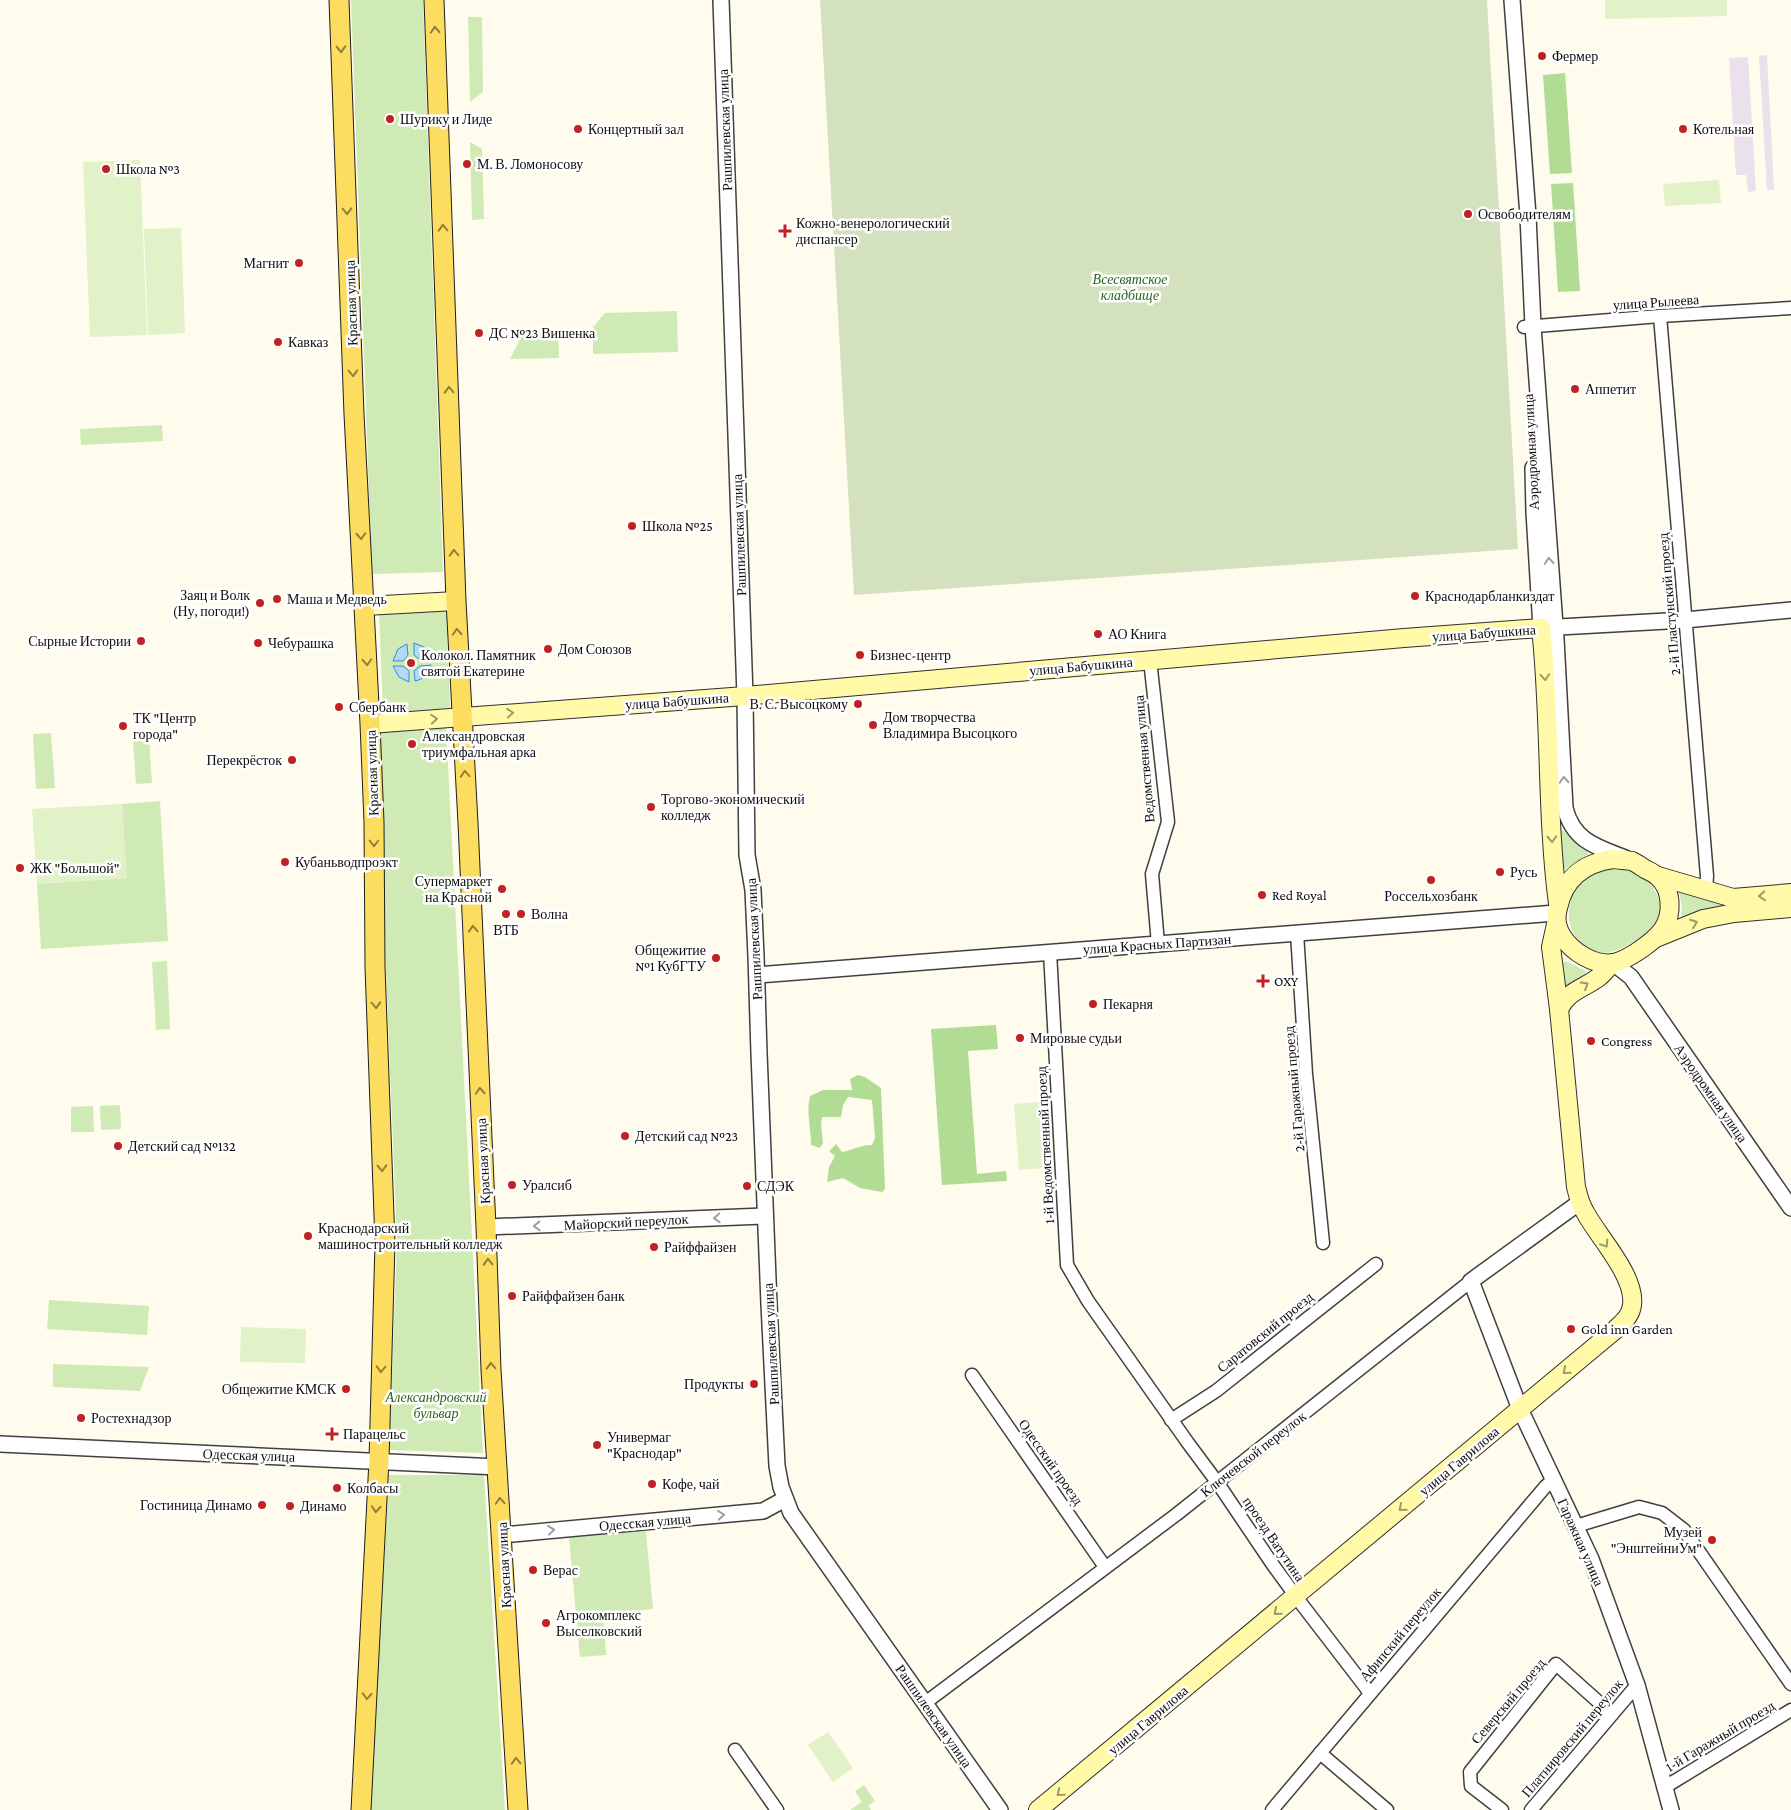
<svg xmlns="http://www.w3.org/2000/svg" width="1791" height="1810" viewBox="0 0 1791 1810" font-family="'Crimson Pro',serif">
  <rect width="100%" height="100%" fill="#fffced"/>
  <!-- industrial -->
  <g fill="#ebe1ec">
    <path d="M 1767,55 L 1774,190 L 1767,190 L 1759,56 Z"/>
    <path d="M 1748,57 L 1756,191 L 1748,192 L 1746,175 L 1736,175 L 1729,58 Z"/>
  </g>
  <!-- green -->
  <g fill="#cfeab5">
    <path d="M 351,0 L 423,0 L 443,572 L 372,574 Z"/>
    <path d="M 468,17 L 482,17 L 483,92 L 470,102 Z"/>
    <path d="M 470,142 L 482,149 L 484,219 L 472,220 Z"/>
    <path d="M 677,311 L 678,352 L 593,354 L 593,327 L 605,313 Z"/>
    <path d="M 558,331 L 559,358 L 510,359 L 523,333 Z"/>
    <path d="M 162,425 L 163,441 L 81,445 L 80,429 Z"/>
    <path d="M 446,609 L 450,708 L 383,713 L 379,613 Z"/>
    <path d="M 446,725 L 483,1453 L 389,1450 L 397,1241 L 376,729 Z"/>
    <path d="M 51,733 L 55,788 L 36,789 L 33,734 Z"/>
    <path d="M 149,740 L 152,783 L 136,784 L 133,741 Z"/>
    <path d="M 160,801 L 168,941 L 41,949 L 37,884 L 126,878 L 122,804 Z"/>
    <path d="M 1561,829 L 1577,843 L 1590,850 L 1588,854 L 1566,869 L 1562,867 L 1558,830 Z"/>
    <path d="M 1609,868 C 1624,868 1637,871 1648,882 C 1663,896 1666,921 1647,935 C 1643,938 1637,940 1633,942 C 1619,950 1602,959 1587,948 C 1563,932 1563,897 1585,879 C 1592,873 1600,871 1609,868 Z"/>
    <path d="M 1678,888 L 1726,904 L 1727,906 L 1684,918 L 1681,916 L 1682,906 Z"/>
    <path d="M 167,961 L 170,1029 L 156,1030 L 152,962 Z"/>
    <path d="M 1566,961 L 1584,970 L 1586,973 L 1566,986 L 1564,985 L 1562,963 Z"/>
    <path d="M 120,1105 L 121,1129 L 101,1130 L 100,1106 Z"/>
    <path d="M 93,1106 L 94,1132 L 71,1132 L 71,1107 Z"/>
    <path d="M 49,1300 L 149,1306 L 147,1335 L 47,1329 Z"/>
    <path d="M 53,1364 L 149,1367 L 140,1391 L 53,1387 Z"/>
    <path d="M 389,1475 L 484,1475 L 505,1810 L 370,1810 Z"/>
    <path d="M 646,1531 L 653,1609 L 603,1614 L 606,1655 L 580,1657 L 569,1538 Z"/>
    <path d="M 864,1785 L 875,1801 L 868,1806 L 871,1810 L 850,1810 L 862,1802 L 855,1791 Z"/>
  </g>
  <!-- forest -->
  <g fill="#b1dc94">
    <path d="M 1565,73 L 1572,173 L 1550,174 L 1543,75 Z"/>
    <path d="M 1573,183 L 1580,291 L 1558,292 L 1551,184 Z"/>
    <path d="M 996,1025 L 998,1049 L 968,1051 L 977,1174 L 1006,1171 L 1007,1181 L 942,1185 L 931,1029 Z"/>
    <path d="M 858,1075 L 865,1077 L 881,1088 L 885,1189 L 882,1192 L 860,1188 L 843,1178 L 827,1182 L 829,1167 L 835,1156 L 829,1151 L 836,1144 L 842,1152 C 852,1150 861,1145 872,1145 L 875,1138 L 872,1100 L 848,1097 L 843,1105 L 841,1117 L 822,1117 L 821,1125 L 823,1143 L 820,1148 L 811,1145 C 811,1127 806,1113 810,1096 L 823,1090 L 852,1090 L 850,1079 Z"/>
  </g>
  <!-- cemetery -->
  <path fill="#d4e1be" d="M 820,0 L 1487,0 L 1518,549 L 854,595 Z"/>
  <!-- pitch -->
  <g fill="#e1f1c8">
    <path d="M 1605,0 L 1727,0 L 1727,16 L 1605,19 Z"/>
    <path d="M 140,160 L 147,335 L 90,337 L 83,162 Z"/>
    <path d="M 1719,180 L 1721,203 L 1665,206 L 1663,184 Z"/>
    <path d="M 181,228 L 185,333 L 148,335 L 144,229 Z"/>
    <path d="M 122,804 L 127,878 L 37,884 L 32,809 Z"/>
    <path d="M 1053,1101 L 1058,1167 L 1019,1170 L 1014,1104 Z"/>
    <path d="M 241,1327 L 306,1329 L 305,1363 L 240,1362 Z"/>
    <path d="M 828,1732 L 853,1768 L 833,1782 L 808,1745 Z"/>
  </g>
  <!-- water -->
  <g fill="#b0daf8" stroke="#358cd1">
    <path d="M 414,643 L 424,647 L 431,658 L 419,659 L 414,655 Z"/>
    <path d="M 407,644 L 408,655 L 403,661 L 393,661 L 398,649 Z"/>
    <path d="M 431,665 C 429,674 424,679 415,681 L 414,671 L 420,666 Z"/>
    <path d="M 393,666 L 403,666 L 409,671 L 409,682 L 399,677 Z"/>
  </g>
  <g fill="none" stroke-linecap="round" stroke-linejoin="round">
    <defs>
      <g id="minor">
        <path d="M 1660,316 L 1707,876 L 1706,891"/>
        <path d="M 1524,327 L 1660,316 L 1791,308"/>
        <path d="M 1150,660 L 1168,822 L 1152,874 L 1158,944"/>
        <path d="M 1297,933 L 1306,1074 L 1323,1243"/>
        <path d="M 1050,952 L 1067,1265 L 1088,1301 L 1188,1443 L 1217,1482 L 1273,1565 L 1300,1602 L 1370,1693"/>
        <path d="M 972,1375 L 1105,1567"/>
        <path d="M 1171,1420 L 1216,1391 L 1376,1264"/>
        <path d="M 1576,1526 L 1639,1507 L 1662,1513 L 1684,1530 L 1791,1684"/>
        <path d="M 925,1703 L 1177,1514 L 1471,1281"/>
        <path d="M 735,1750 L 777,1810"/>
        <path d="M 1320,1753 L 1387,1810"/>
        <path d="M 1665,1787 L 1791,1710"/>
        <path d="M 1272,1810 L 1545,1487 L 1553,1480"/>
        <path d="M 1502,1810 L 1471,1786 L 1470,1772 L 1556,1664 L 1612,1714"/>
        <path d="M 1531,1810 L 1637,1685"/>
      </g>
      <g id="tertiary">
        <path d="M 721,0 L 745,696 L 747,855 L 753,890 L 756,956 L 759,1053 L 769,1304 L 777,1466 L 781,1487 L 791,1513 L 1000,1810"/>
        <path d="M 1512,0 L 1528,216 L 1533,326 L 1556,639 L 1565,808 C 1573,841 1597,847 1625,858"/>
        <path d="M 1533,468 L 1534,512 L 1541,628 L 1685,620 L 1791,610"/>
        <path d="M 1613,963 L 1631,977 L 1791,1208"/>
        <path d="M 757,975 L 1556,913"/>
        <path d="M 1580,1202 L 1471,1281 L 1520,1409 L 1591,1559 L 1637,1685 L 1671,1810"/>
        <path d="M 486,1227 L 765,1216"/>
        <path d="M 0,1444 L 498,1467"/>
        <path d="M 502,1535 L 763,1511 L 785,1499"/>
      </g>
      <g id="secondary">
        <path d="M 365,606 L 456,601"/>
        <path d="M 370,724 L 745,696 L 1404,638 L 1541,628 C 1551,720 1546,812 1558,904"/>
        <path d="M 1613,859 C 1619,860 1626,860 1632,861 C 1636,863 1641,866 1645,869 C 1649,871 1654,873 1658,877 C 1672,889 1673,914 1663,929 C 1654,942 1629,959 1614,963 C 1594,966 1572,952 1562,936 C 1556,927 1555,918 1558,908 C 1564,878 1584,863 1613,859 Z"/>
        <path d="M 1658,876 L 1733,898 L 1791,893"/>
        <path d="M 1656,938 L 1703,919 L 1734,913 L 1791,908"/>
        <path d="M 1559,1009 C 1569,990 1583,989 1599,977 C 1604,973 1608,967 1613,963"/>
        <path d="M 1038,1810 L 1615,1330 C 1622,1323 1631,1316 1632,1305 C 1636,1276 1598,1237 1585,1212 C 1580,1204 1578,1195 1576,1187 L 1559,1009 L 1551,947 L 1556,924"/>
      </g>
      <g id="primary">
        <path d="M 339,0 L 354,414 L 370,724 L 374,822 L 375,967 L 385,1243 L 379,1460 L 361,1810"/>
        <path d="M 434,0 L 456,601 L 468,823 L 486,1227 L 491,1370 L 518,1810"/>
      </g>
    </defs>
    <!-- minor casing -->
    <use href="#minor" stroke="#404040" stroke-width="15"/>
    <!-- tertiary casing -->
    <use href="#tertiary" stroke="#404040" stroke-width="18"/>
    <!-- secondary casing -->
    <use href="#secondary" stroke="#2f2f2f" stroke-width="20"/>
    <!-- primary casing -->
    <use href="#primary" stroke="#1e1e1e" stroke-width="21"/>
    <!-- minor -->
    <use href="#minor" stroke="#fff" stroke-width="12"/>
    <!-- tertiary -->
    <use href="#tertiary" stroke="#fff" stroke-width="15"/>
    <!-- secondary -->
    <use href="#secondary" stroke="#fff9a8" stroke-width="18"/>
    <!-- primary -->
    <use href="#primary" stroke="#fddd5f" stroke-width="19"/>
  </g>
  <!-- one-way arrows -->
  <defs><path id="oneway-chevron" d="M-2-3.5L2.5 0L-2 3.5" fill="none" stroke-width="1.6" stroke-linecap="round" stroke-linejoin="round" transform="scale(1.25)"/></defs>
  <g stroke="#917f3a">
    <use href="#oneway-chevron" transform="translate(435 30) rotate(-93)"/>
    <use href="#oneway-chevron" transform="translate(341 49) rotate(88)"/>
    <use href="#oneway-chevron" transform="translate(347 211) rotate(88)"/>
    <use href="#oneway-chevron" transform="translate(443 228) rotate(-92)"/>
    <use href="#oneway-chevron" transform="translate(353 373) rotate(88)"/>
    <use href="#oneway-chevron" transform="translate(449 390) rotate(-92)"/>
    <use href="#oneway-chevron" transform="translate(361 536) rotate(87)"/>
    <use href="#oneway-chevron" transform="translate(454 553) rotate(-92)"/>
    <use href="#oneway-chevron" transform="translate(457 632) rotate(-93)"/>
    <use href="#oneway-chevron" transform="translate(367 662) rotate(87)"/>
    <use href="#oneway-chevron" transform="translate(465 774) rotate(-94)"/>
    <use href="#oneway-chevron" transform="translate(374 843) rotate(90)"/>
    <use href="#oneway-chevron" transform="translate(473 929) rotate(-93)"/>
    <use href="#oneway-chevron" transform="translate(376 1005) rotate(88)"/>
    <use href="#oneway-chevron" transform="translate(480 1091) rotate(-93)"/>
    <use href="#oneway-chevron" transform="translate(382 1168) rotate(88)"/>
    <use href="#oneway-chevron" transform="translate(488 1262) rotate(-92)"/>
    <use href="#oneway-chevron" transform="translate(491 1366) rotate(-92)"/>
    <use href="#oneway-chevron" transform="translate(381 1369) rotate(92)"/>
    <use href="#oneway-chevron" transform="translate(500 1501) rotate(-94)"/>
    <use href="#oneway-chevron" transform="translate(376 1509) rotate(93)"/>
    <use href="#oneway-chevron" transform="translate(367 1696) rotate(93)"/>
    <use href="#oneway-chevron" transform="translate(516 1761) rotate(-93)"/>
  </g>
  <g stroke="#9e9e9e">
    <use href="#oneway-chevron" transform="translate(1549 561) rotate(-94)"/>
    <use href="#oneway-chevron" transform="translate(1564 780) rotate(-93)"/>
    <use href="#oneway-chevron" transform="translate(717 1218) rotate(177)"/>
    <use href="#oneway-chevron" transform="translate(537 1226) rotate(178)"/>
    <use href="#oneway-chevron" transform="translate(721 1515) rotate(-5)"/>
    <use href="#oneway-chevron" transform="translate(551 1530) rotate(-6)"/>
  </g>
  <g stroke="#9e9b6a">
    <use href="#oneway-chevron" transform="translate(1545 677) rotate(86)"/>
    <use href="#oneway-chevron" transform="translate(510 713) rotate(-4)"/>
    <use href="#oneway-chevron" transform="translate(434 719) rotate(-5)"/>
    <use href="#oneway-chevron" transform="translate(1552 839) rotate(87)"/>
    <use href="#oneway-chevron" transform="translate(1762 896) rotate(175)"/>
    <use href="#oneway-chevron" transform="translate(1694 923) rotate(-20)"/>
    <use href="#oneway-chevron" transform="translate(1585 985) rotate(-30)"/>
    <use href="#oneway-chevron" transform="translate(1605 1244) rotate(57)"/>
    <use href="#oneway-chevron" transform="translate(1566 1371) rotate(140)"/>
    <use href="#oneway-chevron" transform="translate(1402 1508) rotate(140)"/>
    <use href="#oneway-chevron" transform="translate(1277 1612) rotate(140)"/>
    <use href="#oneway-chevron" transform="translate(1060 1793) rotate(141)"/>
  </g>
  <!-- markers -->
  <g fill="#c12122" stroke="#fff" stroke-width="2">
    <circle cx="1542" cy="56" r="5"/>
    <circle cx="390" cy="119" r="5"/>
    <circle cx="578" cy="129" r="5"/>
    <circle cx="1683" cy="129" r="5"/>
    <circle cx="467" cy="164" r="5"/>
    <circle cx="106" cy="169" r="5"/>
    <circle cx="1468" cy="214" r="5"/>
    <path d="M782.5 223.5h5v5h5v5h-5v5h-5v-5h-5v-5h5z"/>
    <circle cx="299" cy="263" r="5"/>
    <circle cx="479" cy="333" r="5"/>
    <circle cx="278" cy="342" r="5"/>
    <circle cx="1575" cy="389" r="5"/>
    <circle cx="632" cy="526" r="5"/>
    <circle cx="1415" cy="596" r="5"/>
    <circle cx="277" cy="599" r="5"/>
    <circle cx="260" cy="603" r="5"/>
    <circle cx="1098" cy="634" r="5"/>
    <circle cx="141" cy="641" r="5"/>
    <circle cx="258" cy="643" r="5"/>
    <circle cx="548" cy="649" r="5"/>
    <circle cx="860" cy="655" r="5"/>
    <circle cx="411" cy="663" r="5"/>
    <circle cx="858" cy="704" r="5"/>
    <circle cx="339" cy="707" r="5"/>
    <circle cx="873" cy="725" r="5"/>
    <circle cx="123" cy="726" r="5"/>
    <circle cx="412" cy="744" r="5"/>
    <circle cx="292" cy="760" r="5"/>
    <circle cx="651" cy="807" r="5"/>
    <circle cx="285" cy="862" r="5"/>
    <circle cx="20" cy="868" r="5"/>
    <circle cx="1500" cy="872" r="5"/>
    <circle cx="1431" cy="880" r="5"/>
    <circle cx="502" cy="889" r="5"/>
    <circle cx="1262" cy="895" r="5"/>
    <circle cx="506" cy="914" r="5"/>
    <circle cx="521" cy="914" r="5"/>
    <circle cx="716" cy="958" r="5"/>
    <path d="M1260.5 973.5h5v5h5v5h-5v5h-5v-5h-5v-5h5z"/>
    <circle cx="1093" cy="1004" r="5"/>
    <circle cx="1020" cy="1038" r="5"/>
    <circle cx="1591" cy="1041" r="5"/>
    <circle cx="625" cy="1136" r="5"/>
    <circle cx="118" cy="1146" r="5"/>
    <circle cx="512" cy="1185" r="5"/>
    <circle cx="747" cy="1186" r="5"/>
    <circle cx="308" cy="1236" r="5"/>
    <circle cx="654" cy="1247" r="5"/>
    <circle cx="512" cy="1296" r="5"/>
    <circle cx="1571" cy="1329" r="5"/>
    <circle cx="754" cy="1384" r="5"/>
    <circle cx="346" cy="1389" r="5"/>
    <circle cx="81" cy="1418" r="5"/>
    <path d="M329.5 1426.5h5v5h5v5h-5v5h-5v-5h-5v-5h5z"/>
    <circle cx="597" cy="1445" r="5"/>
    <circle cx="652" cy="1484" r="5"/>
    <circle cx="337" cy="1488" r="5"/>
    <circle cx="262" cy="1505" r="5"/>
    <circle cx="290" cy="1506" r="5"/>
    <circle cx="1712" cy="1540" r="5"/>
    <circle cx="533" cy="1570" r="5"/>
    <circle cx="546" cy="1623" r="5"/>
  </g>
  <g text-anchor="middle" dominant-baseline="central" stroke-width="5" stroke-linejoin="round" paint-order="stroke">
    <!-- poi labels -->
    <g font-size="14" fill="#0d0d0d" stroke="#fff" text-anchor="start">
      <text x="1552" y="56">Фермер</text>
      <text x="400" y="119">Шурику и Лиде</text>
      <text x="588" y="129">Концертный зал</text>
      <text x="1693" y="129">Котельная</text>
      <text x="477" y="164">М. В. Ломоносову</text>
      <text x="116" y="169">Школа №3</text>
      <text x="1478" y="214">Освободителям</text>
      <text x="796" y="223">Кожно-венерологический<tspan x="796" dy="16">диспансер</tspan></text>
      <text x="289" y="263" text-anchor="end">Магнит</text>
      <text x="489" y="333">ДС №23 Вишенка</text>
      <text x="288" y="342">Кавказ</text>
      <text x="1585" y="389">Аппетит</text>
      <text x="642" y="526">Школа №25</text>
      <text x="250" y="595" text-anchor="end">Заяц и Волк<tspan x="250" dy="16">(Ну, погоди!)</tspan></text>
      <text x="1425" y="596">Краснодарбланкиздат</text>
      <text x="287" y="599">Маша и Медведь</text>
      <text x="1108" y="634">АО Книга</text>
      <text x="131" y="641" text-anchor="end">Сырные Истории</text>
      <text x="268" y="643">Чебурашка</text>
      <text x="558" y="649">Дом Союзов</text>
      <text x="421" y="655">Колокол. Памятник<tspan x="421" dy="16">святой Екатерине</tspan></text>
      <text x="870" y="655">Бизнес-центр</text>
      <text x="848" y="704" text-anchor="end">В. С. Высоцкому</text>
      <text x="349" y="707">Сбербанк</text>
      <text x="883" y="717">Дом творчества<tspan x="883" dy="16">Владимира Высоцкого</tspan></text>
      <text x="133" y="718">ТК "Центр<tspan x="133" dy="16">города"</tspan></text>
      <text x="422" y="736">Александровская<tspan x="422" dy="16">триумфальная арка</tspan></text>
      <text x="282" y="760" text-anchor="end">Перекрёсток</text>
      <text x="661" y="799">Торгово-экономический<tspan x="661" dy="16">колледж</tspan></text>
      <text x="295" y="862">Кубаньводпроэкт</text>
      <text x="30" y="868">ЖК "Большой"</text>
      <text x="1510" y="872">Русь</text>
      <text x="492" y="881" text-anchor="end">Супермаркет<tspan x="492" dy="16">на Красной</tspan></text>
      <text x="1272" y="895">Red Royal</text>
      <text x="1431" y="896" text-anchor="middle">Россельхозбанк</text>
      <text x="531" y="914">Волна</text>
      <text x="506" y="930" text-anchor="middle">ВТБ</text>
      <text x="706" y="950" text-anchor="end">Общежитие<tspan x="706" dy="16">№1 КубГТУ</tspan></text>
      <text x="1274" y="981">OXY</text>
      <text x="1103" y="1004">Пекарня</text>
      <text x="1030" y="1038">Мировые судьи</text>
      <text x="1601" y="1041">Congress</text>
      <text x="635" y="1136">Детский сад №23</text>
      <text x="128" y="1146">Детский сад №132</text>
      <text x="522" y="1185">Уралсиб</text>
      <text x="757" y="1186">СДЭК</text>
      <text x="318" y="1228">Краснодарский<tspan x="318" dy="16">машиностроительный колледж</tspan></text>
      <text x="664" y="1247">Райффайзен</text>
      <text x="522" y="1296">Райффайзен банк</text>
      <text x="1581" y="1329">Gold inn Garden</text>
      <text x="744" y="1384" text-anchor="end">Продукты</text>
      <text x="336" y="1389" text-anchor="end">Общежитие КМСК</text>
      <text x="91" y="1418">Ростехнадзор</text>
      <text x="343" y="1434">Парацельс</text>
      <text x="607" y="1437">Универмаг<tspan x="607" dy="16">"Краснодар"</tspan></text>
      <text x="662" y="1484">Кофе, чай</text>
      <text x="347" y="1488">Колбасы</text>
      <text x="252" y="1505" text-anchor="end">Гостиница Динамо</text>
      <text x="300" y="1506">Динамо</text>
      <text x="1702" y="1532" text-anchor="end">Музей<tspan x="1702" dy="16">"ЭнштейниУм"</tspan></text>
      <text x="543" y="1570">Верас</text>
      <text x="556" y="1615">Агрокомплекс<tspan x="556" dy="16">Выселковский</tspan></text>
    </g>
    <!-- street labels -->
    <g font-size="14" fill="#0d0d0d" stroke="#fff">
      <text transform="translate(725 130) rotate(-92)">Рашпилевская улица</text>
      <text transform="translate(1656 302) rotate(-4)">улица Рылеева</text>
      <text transform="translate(351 303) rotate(-92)">Красная улица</text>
      <text transform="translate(1531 452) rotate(-93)">Аэродромная улица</text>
      <text transform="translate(739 535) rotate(-92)">Рашпилевская улица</text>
      <text transform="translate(1669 604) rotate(-95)">2-й Пластунский проезд</text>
      <text transform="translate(1484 633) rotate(-4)">улица Бабушкина</text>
      <text transform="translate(1081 666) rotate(-5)">улица Бабушкина</text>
      <text transform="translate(677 701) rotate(-4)">улица Бабушкина</text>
      <text transform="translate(1144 759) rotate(-95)">Ведомственная улица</text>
      <text transform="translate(372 773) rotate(-92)">Красная улица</text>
      <text transform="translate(754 939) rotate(-93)">Рашпилевская улица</text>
      <text transform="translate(1157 944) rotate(-4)">улица Красных Партизан</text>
      <text transform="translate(1294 1089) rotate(-95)">2-й Гаражный проезд</text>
      <text transform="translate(1711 1093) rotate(55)">Аэродромная улица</text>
      <text transform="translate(1045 1145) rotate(-93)">1-й Ведомственный проезд</text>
      <text transform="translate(483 1161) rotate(-93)">Красная улица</text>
      <text transform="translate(626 1222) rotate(-3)">Майорский переулок</text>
      <text transform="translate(1265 1332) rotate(-39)">Саратовский проезд</text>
      <text transform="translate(771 1344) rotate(-93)">Рашпилевская улица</text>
      <text transform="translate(1253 1454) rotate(-38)">Ключевской переулок</text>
      <text transform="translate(249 1455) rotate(2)">Одесская улица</text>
      <text transform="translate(1459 1461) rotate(-40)">улица Гаврилова</text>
      <text transform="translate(1051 1462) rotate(55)">Одесский проезд</text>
      <text transform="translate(645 1522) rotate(-5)">Одесская улица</text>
      <text transform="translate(1274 1539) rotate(56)">проезд Ватутина</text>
      <text transform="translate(1581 1542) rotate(66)">Гаражная улица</text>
      <text transform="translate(504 1565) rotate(-93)">Красная улица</text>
      <text transform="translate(1400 1634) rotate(-50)">Афипский переулок</text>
      <text transform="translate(1508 1701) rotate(-50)">Северский проезд</text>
      <text transform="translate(934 1716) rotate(55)">Рашпилевская улица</text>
      <text transform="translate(1148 1720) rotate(-40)">улица Гаврилова</text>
      <text transform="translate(1720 1736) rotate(-31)">1-й Гаражный проезд</text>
      <text transform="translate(1572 1738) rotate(-50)">Платнировский переулок</text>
    </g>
    <!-- park labels -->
    <g font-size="14" font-style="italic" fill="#28661b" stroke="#fff">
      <text x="1130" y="279">Всесвятское<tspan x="1130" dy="16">кладбище</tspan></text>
      <text x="436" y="1397">Александровский<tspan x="436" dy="16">бульвар</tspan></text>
    </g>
  </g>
</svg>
